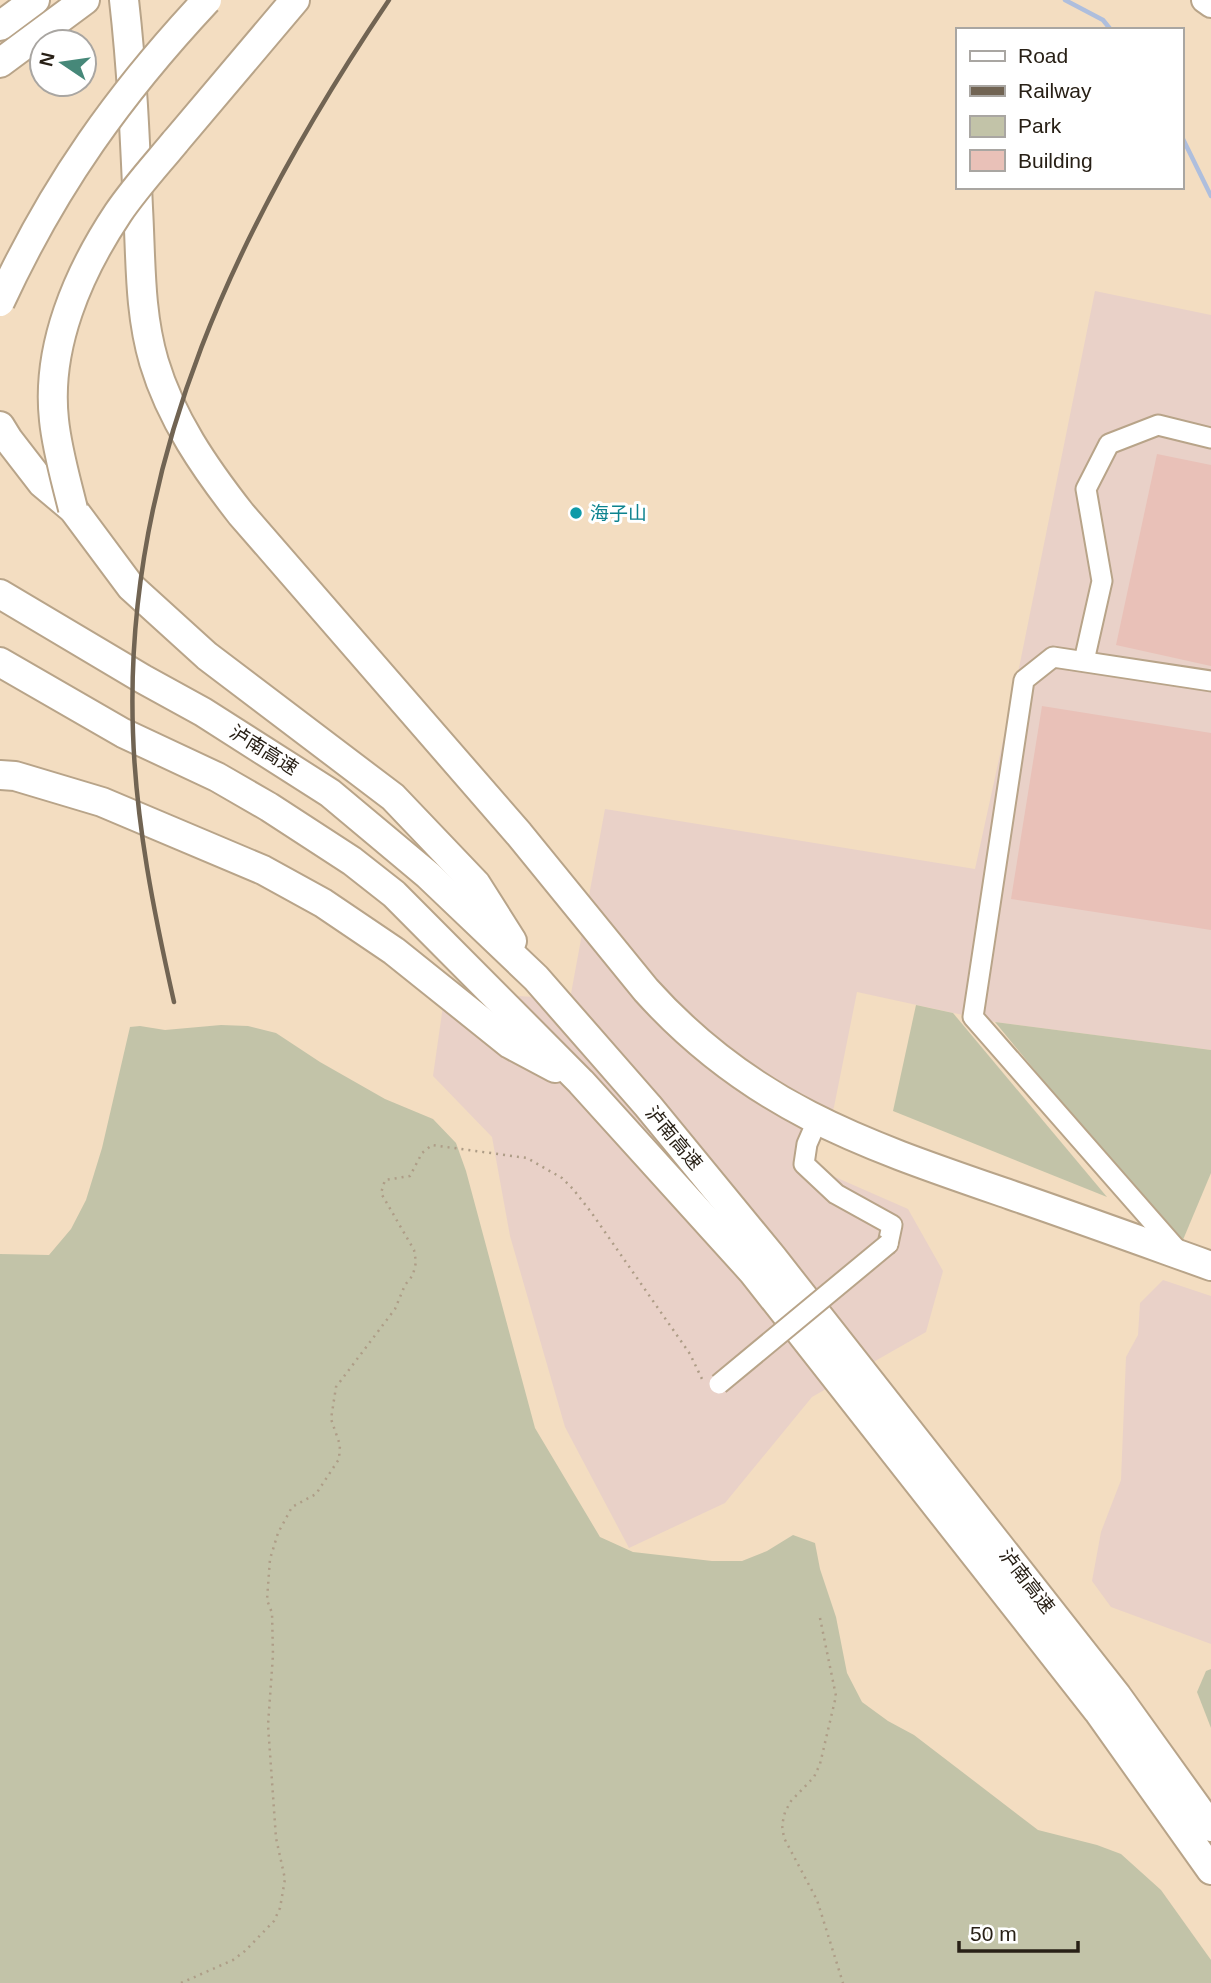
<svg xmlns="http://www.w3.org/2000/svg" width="1211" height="1983" font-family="Helvetica,'Noto Sans SC',sans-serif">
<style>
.industrial{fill:#e9d1c8}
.green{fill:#c2c3a8}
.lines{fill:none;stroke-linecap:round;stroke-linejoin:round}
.stream{stroke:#aebedd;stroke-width:4.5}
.building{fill:#e9c1b8}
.minor-casing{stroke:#b8a489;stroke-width:23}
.major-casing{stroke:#b8a489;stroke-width:28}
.highway-casing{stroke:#b8a489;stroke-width:32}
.path{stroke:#ae9d87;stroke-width:2.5;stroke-dasharray:2 5;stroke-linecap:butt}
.minor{stroke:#fff;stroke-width:19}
.major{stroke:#fff;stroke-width:24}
.highway{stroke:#fff;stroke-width:28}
.rail{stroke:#716453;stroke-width:4.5}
.minor-bridge-casing{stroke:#b8a489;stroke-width:23;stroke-linecap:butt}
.highway-bridge-casing{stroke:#b8a489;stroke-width:32;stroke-linecap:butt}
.minor-bridge{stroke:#fff;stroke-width:19}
.highway-bridge{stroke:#fff;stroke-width:28}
.culture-dot{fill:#0f9aa8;stroke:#fff;stroke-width:2.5}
.labels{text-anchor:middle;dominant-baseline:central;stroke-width:6;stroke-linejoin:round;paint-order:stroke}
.culture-label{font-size:19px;fill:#0d838f;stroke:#fff;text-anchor:start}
.street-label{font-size:19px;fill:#282016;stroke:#fff}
</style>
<rect width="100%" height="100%" fill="#f3ddc1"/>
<g class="industrial">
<polygon points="1095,291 1211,315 1211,1050 995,1022 857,992 834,1107 810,1166 908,1209 943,1271 926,1332 812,1397 725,1503 629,1548 565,1427 510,1236 492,1137 433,1076 445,992 570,999 605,809 975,869 1020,663"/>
<polygon points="1163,1280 1211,1296 1211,1644 1111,1607 1092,1581 1101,1532 1121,1480 1126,1357 1138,1335 1140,1303"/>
</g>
<g class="green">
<polygon points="916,1005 953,1013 1107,1197 893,1111"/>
<polygon points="995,1022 1211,1050 1211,1173 1180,1247"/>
<polygon points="221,1025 248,1026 276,1033 320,1062 385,1099 433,1119 456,1143 466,1171 535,1428 600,1537 633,1552 712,1561 742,1561 767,1551 793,1535 815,1543 820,1569 836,1617 847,1673 862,1702 888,1721 914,1735 1038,1830 1097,1845 1121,1854 1161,1890 1211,1960 1211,1983 0,1983 0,1254 49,1255 71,1229 86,1200 102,1148 130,1027 140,1026 165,1030"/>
<polygon points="1211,1669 1211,1728 1197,1692 1206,1671"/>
</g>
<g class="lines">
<g class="stream">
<polyline points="1065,0 1103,20 1111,30"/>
<polyline points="1181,135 1211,196"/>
</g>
</g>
<g class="building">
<polygon points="1157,454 1211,465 1211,666 1116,645"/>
<polygon points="1042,706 1211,733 1211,930 1011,899"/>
</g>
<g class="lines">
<g class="minor-casing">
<g id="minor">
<polyline points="1084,661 1102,581 1086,489 1109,444 1158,425 1211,438"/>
<polyline points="817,1121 807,1144 804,1164 836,1194 892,1225 888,1244"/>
<polyline points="1180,1253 973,1017 1024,680 1053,657 1211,681"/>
</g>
</g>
<g class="major-casing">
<polyline id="major" points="1204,0 1211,5"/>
</g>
<g class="highway-casing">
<g id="highway">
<path d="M124,0c8,69 11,139 14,208 3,52 1,103 16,154 17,57 51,106 87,152l278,320 127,156c106,118 220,155 365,205 67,23 133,47 200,71"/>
<polyline points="0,26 35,0"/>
<polyline points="0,63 85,0"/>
<polyline points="175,142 295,0"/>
<polyline points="0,426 8,439 42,483 73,509 131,587 207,656 393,797 476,884 512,941"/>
<polyline points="0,594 143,679 203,712 330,793 428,875 536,978 648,1106 772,1257 1117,1696 1211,1827"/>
<polyline points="0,662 123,733 217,777 269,807 352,861 394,894 581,1082 753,1272 1098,1711 1211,1870"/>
<polyline points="0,775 15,776 102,802 263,870 323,903 394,951 510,1044 555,1068"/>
</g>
</g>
<g class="path">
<polyline points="820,1618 836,1696 820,1764 814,1777 791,1801 785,1812 782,1825 784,1838 817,1900 843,1983"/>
<polyline points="181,1983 233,1960 245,1951 274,1921 280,1908 285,1879 276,1838 268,1725 273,1655 272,1613 267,1600 270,1559 278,1533 292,1507 316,1494 339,1459 340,1445 331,1419 336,1387 395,1309 405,1285 413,1275 416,1262 414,1250 381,1193 385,1180 410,1176 422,1153 432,1145 527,1158 562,1178 573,1189 591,1212 690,1354 702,1379"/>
</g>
<use href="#minor" class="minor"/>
<use href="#major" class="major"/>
<use href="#highway" class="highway"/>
<path class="rail" d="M174,1002c-20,-89 -38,-178 -41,-269 -10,-272 107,-512 256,-733"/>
<g class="minor-bridge-casing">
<polyline id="minor-bridge" points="719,1384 888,1244"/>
</g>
<g class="highway-bridge-casing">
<g id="highway-bridge">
<path d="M0,302c54,-117 119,-208 207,-302"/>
<path d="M73,509c-7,-29 -16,-59 -19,-89 -8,-73 24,-147 64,-207 17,-25 38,-48 57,-71"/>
</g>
</g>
<use href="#minor-bridge" class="minor-bridge"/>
<use href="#highway-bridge" class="highway-bridge"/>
</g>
<circle class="culture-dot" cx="576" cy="513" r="7"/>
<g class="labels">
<g class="culture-label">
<text x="590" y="513">海子山</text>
</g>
<g class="street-label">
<text transform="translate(264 750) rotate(32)">泸南高速</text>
<text transform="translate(674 1138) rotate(50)">泸南高速</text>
<text transform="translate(1027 1581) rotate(52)">泸南高速</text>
</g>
</g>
<rect x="956" y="28" width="228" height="161" fill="#ffffff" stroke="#a9a6a2" stroke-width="2"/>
<rect x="970" y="51" width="35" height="10" fill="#ffffff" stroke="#a9a6a2" stroke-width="2"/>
<text x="1018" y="63" font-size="21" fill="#282016">Road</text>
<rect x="970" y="86" width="35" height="10" fill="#716453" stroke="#a9a6a2" stroke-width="2"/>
<text x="1018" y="98" font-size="21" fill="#282016">Railway</text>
<rect x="970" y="116" width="35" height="21" fill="#c2c3a8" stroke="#a9a6a2" stroke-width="2"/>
<text x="1018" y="133" font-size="21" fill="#282016">Park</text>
<rect x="970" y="150" width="35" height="21" fill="#e9c1b8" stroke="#a9a6a2" stroke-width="2"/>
<text x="1018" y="168" font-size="21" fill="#282016">Building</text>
<g transform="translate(63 63) rotate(283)"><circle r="33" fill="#ffffff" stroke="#a9a6a2" stroke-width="2"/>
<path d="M0-5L12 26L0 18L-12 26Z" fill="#468879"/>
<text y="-10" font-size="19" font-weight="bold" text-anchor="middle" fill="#282016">N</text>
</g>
<path d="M959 1941v10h119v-10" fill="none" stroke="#282016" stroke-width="3.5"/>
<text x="970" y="1941" font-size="21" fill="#282016" stroke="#ffffff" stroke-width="5" paint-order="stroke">50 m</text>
</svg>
